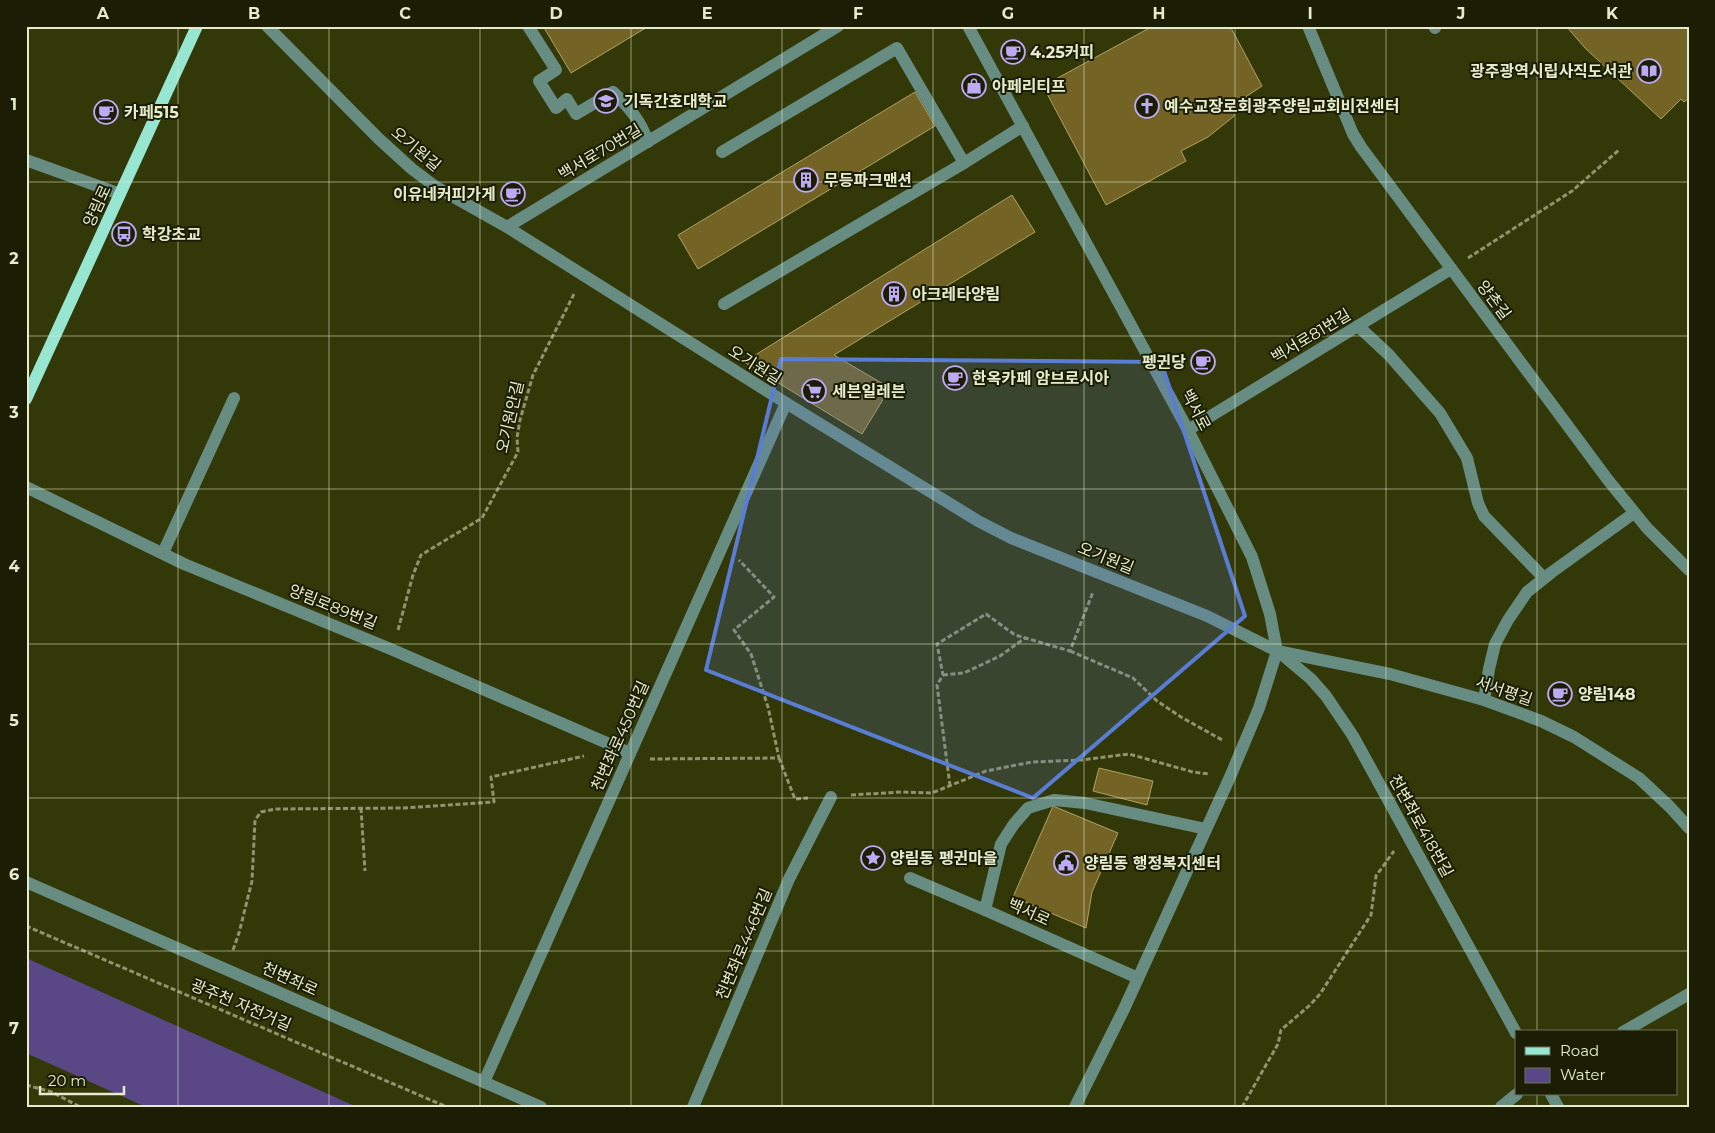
<svg xmlns="http://www.w3.org/2000/svg" width="1715" height="1133" font-family="Montserrat,'Noto Sans KR',sans-serif">
<style>
.water{fill:#5a4886}
.building{fill:#736426;stroke:#b0a163}
.lines{fill:none;stroke-linecap:round;stroke-linejoin:round}
.path{stroke:#8e946d;stroke-width:3;stroke-dasharray:5 2.5;stroke-linecap:butt}
.minor{stroke:#678d83;stroke-width:12}
.major{stroke:#96e6d1;stroke-width:12}
.marked{fill:#597dd4;fill-opacity:0.2;stroke:#597dd4;stroke-width:4;stroke-linejoin:round}
.grid{fill:none;stroke:#e5ebcc;stroke-width:1;stroke-opacity:0.55}
.labels{text-anchor:middle;dominant-baseline:central;stroke-width:4;stroke-linejoin:round;paint-order:stroke}
.poi-label{font-size:16px;font-weight:bold;fill:#e5ebcc;stroke:#1b1e05;text-anchor:start}
.street-label{font-size:16px;fill:#e5ebcc;stroke:#1b1e05}
.neatline{fill:none;stroke:#e5ebcc;stroke-width:2}
.grid-label{font-size:16px;text-anchor:middle;font-weight:bold;fill:#e5ebcc}
</style>
<rect width="100%" height="100%" fill="#333808"/>
<polygon class="water" points="26,958 357,1107 146,1107 26,1053"/>
<g class="building">
<polygon points="543,26 649,26 571,73"/>
<polygon points="1153,26 1230,26 1262,86 1247,96 1233,117 1208,137 1181,151 1186,161 1106,205 1043,86"/>
<polygon points="1566,26 1689,26 1689,98 1684,102 1681,99 1661,119 1585,48"/>
<polygon points="915,92 935,126 698,269 678,235"/>
<polygon points="1012,195 1035,232 834,355 890,388 862,434 744,362"/>
<polygon points="1099,768 1153,781 1147,805 1093,791"/>
<polygon points="1053,806 1118,833 1092,892 1086,928 1013,897"/>
</g>
<g class="lines">
<g class="path">
<polyline points="1468,258 1572,191 1619,150"/>
<polyline points="398,630 413,575 421,555 482,518 518,452 517,438 520,420 533,375 575,292"/>
<polyline points="1070,651 1133,678 1157,701 1181,717 1224,741"/>
<polyline points="943,675 964,673 1000,656 1025,638"/>
<polyline points="779,758 795,799 808,798"/>
<polyline points="650,759 779,758 768,707 751,654 734,630 774,597 739,560"/>
<polyline points="950,786 937,685 943,675 937,644 986,614 1015,635 1070,651 1093,592"/>
<polyline points="851,795 902,792 932,793 986,771 1032,762 1081,760 1129,754 1193,772 1209,774"/>
<polyline points="361,808 365,871"/>
<polyline points="26,926 447,1107"/>
<polyline points="233,950 239,933 252,881 255,820 261,812 276,809 403,808 494,802 491,777 584,756"/>
<polyline points="26,1085 52,1092 80,1107"/>
<polyline points="1242,1107 1278,1044 1281,1030 1310,1005 1320,994 1371,915 1376,876 1394,851"/>
</g>
<g class="minor">
<polyline points="267,26 379,139 412,169 436,187 507,227 786,403 978,521 1011,538 1207,616 1277,651 1390,674 1484,700 1541,721 1574,737 1639,778 1670,807 1689,828"/>
<path d="M528,26l28,44 -17,11 17,27 11,-9 9,15 37,-22c16,15 28,29 35,50"/>
<polyline points="968,26 1188,430 1252,557 1270,614 1277,651 1259,708 1230,777 1124,1009 1075,1107"/>
<polyline points="1308,26 1353,134 1361,147 1608,480 1647,528 1689,570"/>
<polyline points="1434,26 1435,28"/>
<polyline points="722,152 897,48 964,163"/>
<polyline points="26,160 120,194"/>
<polyline points="507,227 838,26"/>
<polyline points="724,304 964,163 1023,126"/>
<polyline points="1358,326 1389,355 1440,413 1467,458 1478,503 1484,516 1544,578"/>
<polyline points="1188,430 1451,269"/>
<polyline points="26,487 184,564 393,650 630,753"/>
<polyline points="163,553 234,398"/>
<polyline points="1279,652 1311,679 1326,696 1353,736 1516,1033"/>
<polyline points="1484,700 1489,669 1495,644 1508,620 1527,592 1552,572 1634,513"/>
<polyline points="910,878 985,910"/>
<polyline points="26,882 541,1107"/>
<polyline points="1138,978 985,910 1001,844 1014,824 1028,808 1054,800 1085,803 1206,829"/>
<polyline points="1623,1032 1689,994"/>
<polyline points="484,1082 786,403"/>
<polyline points="1551,1094 1558,1107"/>
<polyline points="693,1107 789,879 831,797"/>
<polyline points="1501,1107 1517,1094"/>
</g>
<polyline class="major" points="26,399 197,26"/>
</g>
<path class="marked" d="M781,359l380,3 84,254 -212,182 -327,-128z"/>
<path class="grid" d="M178,26v1081M329,26v1081M480,26v1081M631,26v1081M782,26v1081M933,26v1081M1084,26v1081M1235,26v1081M1386,26v1081M1537,26v1006M26,182h1663M26,336h1663M26,489h1663M26,644h1663M26,798h1663M26,951h1663M1537,1094v13"/>
<defs>
<g id="cafe-ring" transform="scale(1.25)"><circle r="9.5" fill="#1b1e05" stroke="#bda9f5" stroke-width="1.5"/><path d="M-5.5-4.5H6V0H3Q3 3.5 0 3.5H-2.5Q-5.5 3.5-5.5 0ZM3-3.2v2h1.7v-2ZM-6 4.5H4V6H-6Z" fill="#bda9f5"/></g>
<g id="library-ring" transform="scale(1.25)"><circle r="9.5" fill="#1b1e05" stroke="#bda9f5" stroke-width="1.5"/><path d="M-6-4Q-3-5.5-.7-3.5V5Q-3 3-6 4ZM6-4Q3-5.5 .7-3.5V5Q3 3 6 4Z" fill="#bda9f5"/></g>
<g id="shop-ring" transform="scale(1.25)"><circle r="9.5" fill="#1b1e05" stroke="#bda9f5" stroke-width="1.5"/><path d="M-5-2.5h2.3a2.7 3.5 0 0 1 5.4 0H5L5.5 6h-11ZM-1.5-2.5h3a1.5 2.3 0 0 0-3 0Z" fill="#bda9f5"/></g>
<g id="university-ring" transform="scale(1.25)"><circle r="9.5" fill="#1b1e05" stroke="#bda9f5" stroke-width="1.5"/><path d="M0-5L7-2L0 1L-7-2ZM-4 1L0 2.5L4 1V4Q0 6-4 4Z" fill="#bda9f5"/></g>
<g id="church-ring" transform="scale(1.25)"><circle r="9.5" fill="#1b1e05" stroke="#bda9f5" stroke-width="1.5"/><path d="M-1.2-6h2.4v3.5h3.3v2.4h-3.3V6h-2.4V-.1h-3.3v-2.4h3.3Z" fill="#bda9f5"/></g>
<g id="building-ring" transform="scale(1.25)"><circle r="9.5" fill="#1b1e05" stroke="#bda9f5" stroke-width="1.5"/><path d="M-4-6H4V6H1V3H-1V6H-4ZM-2.5-4.3h1.7v1.8h-1.7ZM.8-4.3h1.7v1.8H.8ZM-2.5-1h1.7V.8h-1.7ZM.8-1h1.7V.8H.8Z" fill="#bda9f5"/></g>
<g id="bus-ring" transform="scale(1.25)"><circle r="9.5" fill="#1b1e05" stroke="#bda9f5" stroke-width="1.5"/><path d="M-5-6H5V4H4V6H2V4H-2V6H-4V4H-5ZM-3.5-4V0h7V-4ZM-3.5 1.2v1.5H-2V1.2ZM2 1.2v1.5H3.5V1.2Z" fill="#bda9f5"/></g>
<g id="supermarket-ring" transform="scale(1.25)"><circle r="9.5" fill="#1b1e05" stroke="#bda9f5" stroke-width="1.5"/><path d="M-6-5.5h2.5l.6 2H6L4.5 2H-2.5L-4.4-4H-6ZM-1.5 3.2a1.3 1.3 0 1 0 .1 0ZM3 3.2a1.3 1.3 0 1 0 .1 0Z" fill="#bda9f5"/></g>
<g id="sight-ring" transform="scale(1.25)"><circle r="9.5" fill="#1b1e05" stroke="#bda9f5" stroke-width="1.5"/><path d="M0-6L1.8-2.2L6-1.7L2.9 1.2L3.7 5.4L0 3.3L-3.7 5.4L-2.9 1.2L-6-1.7L-1.8-2.2Z" fill="#bda9f5"/></g>
<g id="civic-ring" transform="scale(1.25)"><circle r="9.5" fill="#1b1e05" stroke="#bda9f5" stroke-width="1.5"/><path d="M-.6-6.5H3V-4.5H.6V-3L4-1V1h2V6H-6V1h2V-1L-.6-3ZM-1.2 2.5V6h2.4V2.5Z" fill="#bda9f5"/></g>
</defs>
<g fill-rule="evenodd">
<use href="#cafe-ring" x="1013" y="52"/>
<use href="#library-ring" x="1649" y="71"/>
<use href="#shop-ring" x="974" y="86"/>
<use href="#university-ring" x="606" y="101"/>
<use href="#church-ring" x="1147" y="106"/>
<use href="#cafe-ring" x="106" y="112"/>
<use href="#building-ring" x="806" y="180"/>
<use href="#cafe-ring" x="513" y="194"/>
<use href="#bus-ring" x="124" y="234"/>
<use href="#building-ring" x="894" y="294"/>
<use href="#cafe-ring" x="1203" y="362"/>
<use href="#cafe-ring" x="955" y="378"/>
<use href="#supermarket-ring" x="814" y="391"/>
<use href="#cafe-ring" x="1560" y="694"/>
<use href="#sight-ring" x="873" y="858"/>
<use href="#civic-ring" x="1066" y="863"/>
</g>
<g class="labels">
<g class="poi-label">
<text x="1030" y="52">4.25커피</text>
<text x="1632" y="71" text-anchor="end">광주광역시립사직도서관</text>
<text x="992" y="86">아페리티프</text>
<text x="624" y="101">기독간호대학교</text>
<text x="1164" y="106">예수교장로회광주양림교회비전센터</text>
<text x="124" y="112">카페515</text>
<text x="824" y="180">무등파크맨션</text>
<text x="496" y="194" text-anchor="end">이유네커피가게</text>
<text x="142" y="234">학강초교</text>
<text x="912" y="294">아크레타양림</text>
<text x="1186" y="362" text-anchor="end">펭귄당</text>
<text x="972" y="378">한옥카페 암브로시아</text>
<text x="832" y="391">세븐일레븐</text>
<text x="1578" y="694">양림148</text>
<text x="890" y="858">양림동 펭귄마을</text>
<text x="1084" y="863">양림동 행정복지센터</text>
</g>
<g class="street-label">
<text transform="translate(416 149) rotate(40)">오기원길</text>
<text transform="translate(600 152) rotate(-31)">백서로70번길</text>
<text transform="translate(97 206) rotate(-65)">양림로</text>
<text transform="translate(1494 300) rotate(53)">양촌길</text>
<text transform="translate(1311 336) rotate(-31)">백서로81번길</text>
<text transform="translate(755 365) rotate(32)">오기원길</text>
<text transform="translate(1196 410) rotate(62)">백서로</text>
<text transform="translate(510 417) rotate(-77)">오기원안길</text>
<text transform="translate(1106 558) rotate(22)">오기원길</text>
<text transform="translate(333 607) rotate(22)">양림로89번길</text>
<text transform="translate(1504 691) rotate(19)">서서평길</text>
<text transform="translate(620 736) rotate(-66)">천변좌로450번길</text>
<text transform="translate(1421 826) rotate(61)">천변좌로418번길</text>
<text transform="translate(1029 912) rotate(24)">백서로</text>
<text transform="translate(744 944) rotate(-67)">천변좌로446번길</text>
<text transform="translate(290 979) rotate(24)">천변좌로</text>
<text transform="translate(241 1005) rotate(23)">광주천 자전거길</text>
</g>
</g>
<rect width="1715" height="1133" fill="none" stroke="#1b1e05" stroke-width="55"/>
<rect x="1515" y="1030" width="162" height="65" fill="#1b1e05" stroke="#6c7055"/>
<rect x="1525" y="1047" width="25" height="8" fill="#96e6d1" stroke="#6c7055"/>
<text x="1560" y="1056" font-size="15" fill="#e5ebcc">Road</text>
<rect x="1525" y="1068" width="25" height="15" fill="#5a4886" stroke="#6c7055"/>
<text x="1560" y="1080" font-size="15" fill="#e5ebcc">Water</text>
<path d="M40 1086v8h84v-8" fill="none" stroke="#e5ebcc" stroke-width="2.5"/>
<text x="48" y="1086" font-size="15" fill="#e5ebcc" stroke="#1b1e05" stroke-width="4" paint-order="stroke">20 m</text>
<rect x="28" y="28" width="1660" height="1078" class="neatline"/>
<g class="grid-label">
<text x="103" y="19">A</text>
<text x="254" y="19">B</text>
<text x="405" y="19">C</text>
<text x="556" y="19">D</text>
<text x="707" y="19">E</text>
<text x="858" y="19">F</text>
<text x="1008" y="19">G</text>
<text x="1159" y="19">H</text>
<text x="1310" y="19">I</text>
<text x="1461" y="19">J</text>
<text x="1612" y="19">K</text>
<text x="14" y="110">1</text>
<text x="14" y="264">2</text>
<text x="14" y="418">3</text>
<text x="14" y="572">4</text>
<text x="14" y="726">5</text>
<text x="14" y="880">6</text>
<text x="14" y="1034">7</text>
</g>
</svg>
